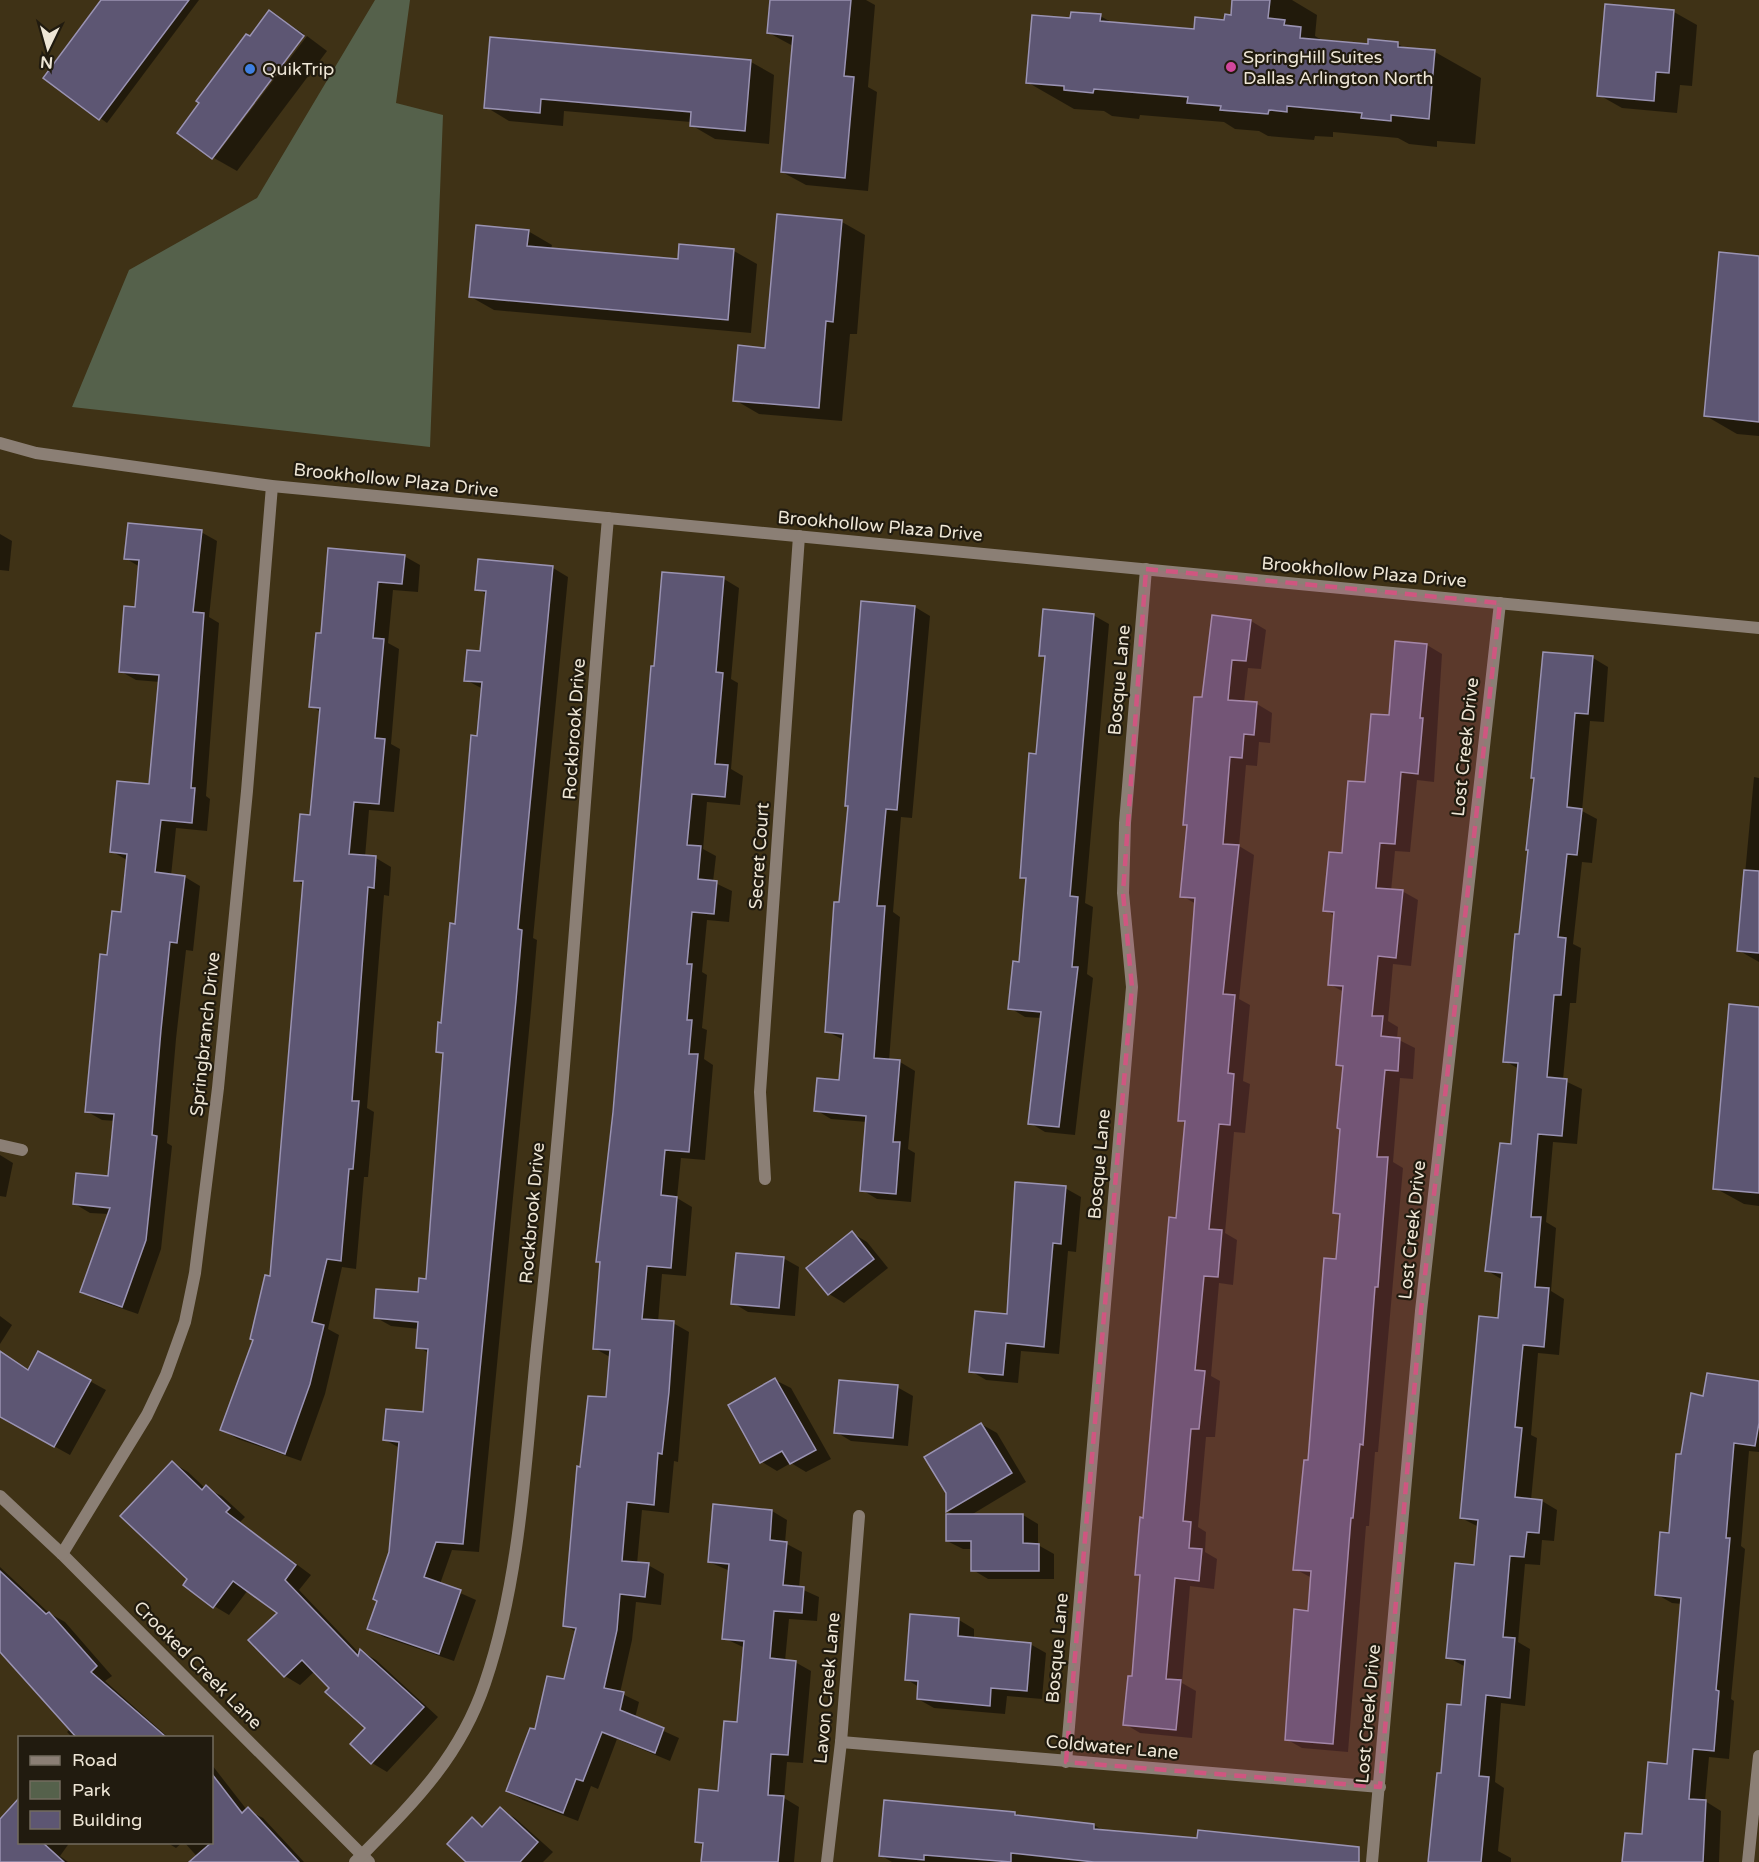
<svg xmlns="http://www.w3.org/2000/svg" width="1759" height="1862" font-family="'Varela Round',sans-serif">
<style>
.green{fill:#55614b}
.shadow{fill:#0007}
.building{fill:#5d5673;stroke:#9a93b3;stroke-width:1.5}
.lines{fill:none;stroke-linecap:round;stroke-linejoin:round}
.minor{stroke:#8b7f75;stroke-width:12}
.tertiary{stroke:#8b7f75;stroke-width:12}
.marked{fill:#cf5680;fill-opacity:0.2;stroke:#cf5680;stroke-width:4.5;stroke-dasharray:12 8;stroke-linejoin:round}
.hotel-dot{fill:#d1479c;stroke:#211b0f;stroke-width:2}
.shop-dot{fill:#3f7fe0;stroke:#211b0f;stroke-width:2}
.labels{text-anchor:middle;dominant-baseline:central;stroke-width:4.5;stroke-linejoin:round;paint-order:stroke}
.poi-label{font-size:18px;fill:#eee6d6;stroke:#211b0f;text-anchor:start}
.street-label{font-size:18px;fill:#eee6d6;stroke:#211b0f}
</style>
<rect width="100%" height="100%" fill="#3f3216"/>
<polygon class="green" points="375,0 410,0 396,103 443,115 430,447 72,407 129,270 257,198"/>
<g class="shadow">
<polygon points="103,0 199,0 107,123 45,78"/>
<polygon points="772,0 866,0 875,5 868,87 877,92 868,191 806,185 782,172 793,46 769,33"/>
<polygon points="1234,0 1292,0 1317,15 1315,36 1325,42 1369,46 1398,44 1407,49 1435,52 1481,78 1475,144 1437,141 1437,147 1409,144 1398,138 1333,132 1333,137 1315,136 1314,140 1268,136 1259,131 1235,129 1224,122 1140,115 1139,119 1112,116 1104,111 1074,109 1027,82 1072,20 1100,16 1113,23 1195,30 1225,21 1232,16"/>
<polygon points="270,12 304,34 212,157 249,37"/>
<polygon points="1674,12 1697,25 1692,86 1680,85 1677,113 1622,108 1599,95"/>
<polygon points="307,36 327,51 237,171 214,158"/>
<polygon points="492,39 751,62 774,75 769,144 715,139 691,125 691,122 564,111 563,126 509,121 486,107"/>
<polygon points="842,222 865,235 857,334 850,334 842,421 759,414 735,400"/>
<polygon points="528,231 552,245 551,249 679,260 734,251 757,264 751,333 494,310 471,297"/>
<polygon points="1759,257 1759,436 1737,434 1706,416"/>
<polygon points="201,532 217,541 209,617 219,623 206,796 210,799 207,831 176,828 171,876 185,877 200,886 193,951 186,950 176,1039 167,1143 172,1146 161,1249 138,1314 97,1300 82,1291 109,1214 90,1213 75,1204 110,1178 115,1121 102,1120 86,1111 109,956 122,914 127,860 111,851 151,785 160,682 136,680 120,671 136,608 140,567 125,558"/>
<polygon points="0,534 12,541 9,571 0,570"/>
<polygon points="404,556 420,565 418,592 393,590 388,643 399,649 391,744 400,749 394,812 369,810 365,857 376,858 391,867 389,896 384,895 367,1108 374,1112 368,1177 364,1177 356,1269 342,1267 328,1329 339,1335 325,1394 301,1461 238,1439 222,1430 254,1340 271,1278 304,885 296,880 312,817 321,712 311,706 322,635"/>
<polygon points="553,568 568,577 533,938 537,940 531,1010 479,1552 452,1550 440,1584 476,1600 454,1661 384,1637 369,1629 391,1552 400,1448 385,1440 424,1414 429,1353 418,1347 419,1329 391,1326 375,1317 419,1294 427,1280 445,1055 437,1051 456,925 483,689 466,680 482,653 488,595 477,589"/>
<polygon points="724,579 739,588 731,679 738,683 731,769 743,776 740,805 707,802 703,849 716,856 713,882 732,891 729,922 707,920 702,972 707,975 702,1028 707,1030 704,1059 713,1065 705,1160 681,1158 677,1198 692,1207 686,1276 662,1274 658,1322 673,1323 689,1332 678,1462 674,1461 669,1513 642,1510 637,1564 648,1565 664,1574 661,1605 636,1602 632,1640 620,1693 639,1702 635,1718 679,1738 670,1761 617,1739 598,1789 591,1786 578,1821 523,1800 508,1791 536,1731 565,1681 576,1632 565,1625 581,1468 607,1399 610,1357 594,1348 602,1263 598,1261 655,668"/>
<polygon points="915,607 930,616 912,818 901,817 893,912 900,917 889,1061 900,1062 915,1071 908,1149 915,1153 911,1202 877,1199 862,1190 867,1122 831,1119 816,1110 840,1081 844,1040 826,1031 840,904"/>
<polygon points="1093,615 1109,624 1085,903 1093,907 1087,974 1093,978 1075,1135 1045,1132 1030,1123 1041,1018 1025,1017 1010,1008 1020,963 1027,880 1022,877 1038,755 1046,658 1040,655"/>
<polygon points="1251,621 1266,630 1261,669 1248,668 1244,702 1257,704 1272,713 1270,743 1259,742 1257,766 1246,765 1239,846 1254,855 1239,999 1250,1005 1243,1081 1250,1084 1245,1133 1234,1132 1225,1233 1237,1240 1233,1285 1219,1283 1211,1376 1220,1381 1215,1437 1206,1437 1198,1527 1206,1532 1205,1552 1217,1559 1214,1589 1190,1586 1182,1683 1196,1691 1192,1738 1140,1733 1125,1724 1133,1678 1142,1577 1137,1574 1186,1124 1180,1120 1196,904 1182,896 1188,826 1185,824 1203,699"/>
<polygon points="1427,645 1442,654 1434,782 1417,780 1410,852 1395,851 1391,891 1402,891 1418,900 1411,966 1393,964 1388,1021 1398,1027 1397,1039 1415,1048 1413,1079 1400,1078 1393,1162 1403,1168 1378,1452 1375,1452 1369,1526 1366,1526 1348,1752 1302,1748 1286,1739 1309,1612 1312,1578 1295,1569 1342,1217 1334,1213 1342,1129 1344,1068 1338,1065 1344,992 1329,984 1335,916 1325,910 1390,717"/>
<polygon points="1544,654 1593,658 1608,667 1604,722 1590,721 1582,811 1597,819 1592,863 1582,862 1573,944 1581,948 1576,1003 1570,1003 1563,1080 1582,1089 1577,1144 1553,1142 1546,1222 1556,1228 1551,1291 1564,1299 1559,1355 1538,1353 1531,1435 1537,1438 1531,1500 1542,1501 1557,1510 1554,1541 1542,1540 1540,1565 1525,1564 1518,1642 1530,1649 1525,1706 1501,1703 1495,1782 1504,1788 1498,1851 1511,1858 1511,1862 1430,1862 1442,1775 1463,1706 1466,1667 1447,1657 1476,1567 1479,1527 1461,1518 1499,1319 1503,1280 1486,1270 1512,1146 1519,1069 1505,1061 1521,936"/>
<polygon points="1754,777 1759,778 1759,962 1738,950"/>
<polygon points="1759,1009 1759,1206 1744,1204 1715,1188"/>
<polygon points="0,1155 13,1163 6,1197 0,1196"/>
<polygon points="1065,1188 1081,1197 1076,1252 1068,1251 1059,1354 1021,1351 1018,1383 986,1380 971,1371 1008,1316"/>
<polygon points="852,1233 867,1242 888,1268 844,1303 829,1294"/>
<polygon points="783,1258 799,1267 795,1316 748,1312 733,1303"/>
<polygon points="0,1316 12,1325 0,1344"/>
<polygon points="0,1351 29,1371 39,1353 106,1390 70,1455 3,1418 0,1408"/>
<polygon points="775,1380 791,1388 831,1459 806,1472 791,1463 777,1471 762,1462"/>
<polygon points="1759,1383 1759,1452 1749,1451 1741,1546 1745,1549 1731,1699 1734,1701 1729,1759 1709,1757 1705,1801 1721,1811 1719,1862 1623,1862 1643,1836 1669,1765 1682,1604 1672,1603 1656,1594 1670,1534 1682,1456 1704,1397"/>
<polygon points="897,1387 913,1396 908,1446 851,1441 836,1432"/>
<polygon points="981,1424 997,1433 1026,1482 971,1515 1023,1515 1038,1524 1038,1545 1054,1554 1054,1579 988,1579 973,1570 973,1549 963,1549 947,1541 954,1515 947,1511 947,1493"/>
<polygon points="173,1463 188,1472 205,1488 222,1496 245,1517 240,1522 311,1575 299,1590 360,1654 361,1651 376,1660 438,1717 387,1772 372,1763 367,1728 315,1671 300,1685 285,1676 279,1613 248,1590 229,1615 214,1606 189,1579"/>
<polygon points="772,1511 787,1520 785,1543 802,1552 799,1588 819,1597 817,1621 789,1619 785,1661 795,1662 811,1671 803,1763 787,1762 784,1798 799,1807 794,1862 702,1862 704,1846 696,1841 719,1792 739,1724 745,1648 724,1638 730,1571 709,1562"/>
<polygon points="0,1567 49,1613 65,1622 112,1676 105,1681 169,1738 73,1738 67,1732 70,1729 2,1652 0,1654"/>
<polygon points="912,1616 959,1620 974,1629 974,1639 1030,1644 1046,1653 1042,1699 1007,1696 1005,1714 934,1708 918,1699 919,1687 906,1679"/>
<polygon points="212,1765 247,1810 263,1818 304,1862 202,1862 184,1842 212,1842"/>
<polygon points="500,1809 515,1818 553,1852 543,1862 468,1862 472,1819 484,1826"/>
<polygon points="1015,1813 1021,1817 1094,1825 1104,1831 1198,1839 1345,1862 892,1862 880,1855"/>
<polygon points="0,1821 20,1842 70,1842 60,1856 68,1862 0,1862"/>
<polygon points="166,1842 183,1842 176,1848"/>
</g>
<g class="building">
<polygon points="101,0 189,0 99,120 43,78"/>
<polygon points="770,0 851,0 844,76 854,77 845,178 781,172 793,36 767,33"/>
<polygon points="1232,0 1270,0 1268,18 1285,20 1284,25 1301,27 1300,38 1368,44 1368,39 1398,42 1398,47 1435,50 1429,119 1391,115 1391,121 1361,118 1362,113 1287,106 1287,112 1269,110 1268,114 1220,110 1221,106 1187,103 1188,97 1094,89 1093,93 1064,90 1064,86 1026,83 1032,15 1070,18 1071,12 1101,14 1100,21 1194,29 1195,17 1224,20 1225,14 1231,15"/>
<polygon points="1605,4 1674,10 1669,73 1656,72 1654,101 1597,96"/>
<polygon points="269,10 304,36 212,159 177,133 199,103 196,101 246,34 250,36"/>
<polygon points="490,37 751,60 745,131 690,126 691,112 541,99 540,113 484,108"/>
<polygon points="777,214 842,220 833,322 826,321 819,408 733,401 738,345 765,348"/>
<polygon points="476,225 529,230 527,246 678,259 679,244 734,249 728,320 469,297"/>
<polygon points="1719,252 1759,256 1759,422 1704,416"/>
<polygon points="128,523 202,530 193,612 204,613 191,788 195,788 192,823 161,820 155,872 185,876 177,943 170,942 161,1030 152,1135 157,1136 146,1240 122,1307 80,1292 110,1208 73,1204 76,1173 108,1176 114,1114 85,1112 100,954 107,955 112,911 121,912 127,854 110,852 117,781 149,784 159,675 119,672 124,606 135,607 139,560 124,559"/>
<polygon points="328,548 405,555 402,584 378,582 373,638 384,639 375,738 385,739 379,804 354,802 349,854 376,856 374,888 368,887 352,1101 359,1101 353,1169 349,1169 341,1261 327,1259 312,1322 324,1325 310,1384 285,1454 220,1430 253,1340 250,1339 265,1275 270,1276 303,881 294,881 300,814 310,815 320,708 309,707 316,633 321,633"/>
<polygon points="478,559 553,566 518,929 522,930 516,1000 463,1544 436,1542 424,1577 461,1590 439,1654 367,1629 377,1601 373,1599 389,1552 399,1442 383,1440 386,1409 423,1412 428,1349 416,1348 418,1322 374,1318 376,1289 418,1292 419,1278 426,1279 443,1053 436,1052 438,1022 441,1023 450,923 455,924 471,735 477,736 482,682 464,681 467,650 480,651 486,591 475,590"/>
<polygon points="662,572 724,577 716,672 723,673 715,764 728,765 725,797 692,794 687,845 701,846 698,879 717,881 714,914 692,912 687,964 692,964 687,1020 692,1020 689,1054 698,1054 689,1152 665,1150 661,1195 677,1197 671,1268 647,1266 642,1319 674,1321 669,1392 662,1454 658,1453 654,1505 627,1502 622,1561 649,1563 645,1597 620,1594 617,1630 604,1688 624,1692 620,1710 664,1728 655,1753 602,1732 583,1781 576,1779 563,1813 506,1791 530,1728 535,1729 547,1676 564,1679 576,1628 563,1626 577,1466 580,1467 588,1396 606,1397 610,1350 593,1349 600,1262 596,1262 613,1112 651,666 654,666"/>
<polygon points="861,601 915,606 897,810 886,809 877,906 885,906 874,1058 900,1060 893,1142 900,1142 896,1194 860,1191 866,1116 814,1111 817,1078 839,1080 843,1034 825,1032 834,902 839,902 848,806 845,806"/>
<polygon points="1043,609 1094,614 1070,896 1078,897 1072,967 1078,967 1059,1127 1028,1124 1041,1012 1008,1009 1013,961 1019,962 1026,878 1020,878 1025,807 1029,753 1036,754 1045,656 1039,656"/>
<polygon points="1212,615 1251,620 1246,661 1232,660 1228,700 1257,702 1254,735 1244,734 1242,758 1230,757 1223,844 1239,845 1223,994 1235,995 1228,1073 1234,1074 1230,1125 1219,1124 1209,1229 1222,1230 1218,1277 1204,1276 1195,1370 1205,1371 1199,1429 1191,1429 1183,1521 1191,1522 1189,1548 1202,1549 1199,1581 1175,1578 1166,1679 1181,1680 1176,1730 1123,1725 1128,1676 1132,1676 1140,1575 1135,1575 1140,1517 1143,1518 1169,1217 1176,1218 1185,1121 1178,1121 1195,898 1180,897 1187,825 1183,825 1194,697 1202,697"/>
<polygon points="1395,641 1427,644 1420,718 1423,718 1418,774 1401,772 1395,844 1380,843 1376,888 1403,890 1396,958 1378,956 1372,1016 1383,1016 1381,1036 1400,1038 1398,1071 1385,1070 1377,1157 1388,1157 1378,1287 1375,1287 1363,1445 1360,1444 1353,1518 1351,1518 1333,1744 1285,1740 1294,1609 1308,1611 1311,1571 1293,1570 1304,1460 1308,1460 1324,1258 1336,1259 1340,1214 1333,1213 1340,1129 1337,1128 1343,1066 1336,1065 1343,986 1328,985 1334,912 1323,911 1329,852 1342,853 1348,781 1365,782 1371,714 1389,715"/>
<polygon points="1543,652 1593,656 1588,714 1575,713 1567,807 1582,809 1577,855 1567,854 1558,937 1566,938 1561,995 1554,995 1547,1077 1567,1079 1562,1136 1538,1134 1531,1217 1541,1217 1535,1287 1549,1288 1544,1347 1523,1345 1515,1427 1522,1428 1515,1497 1542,1500 1539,1533 1527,1532 1524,1557 1510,1556 1503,1637 1515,1638 1510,1698 1486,1695 1479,1776 1489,1777 1481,1862 1428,1862 1437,1773 1441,1773 1447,1704 1461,1705 1465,1660 1446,1658 1455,1563 1474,1565 1478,1520 1460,1518 1479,1316 1498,1318 1502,1273 1485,1271 1500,1143 1511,1144 1518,1063 1503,1062 1515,934 1519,934 1528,850 1526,850 1534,778 1531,778"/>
<polygon points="1744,870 1759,871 1759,953 1737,951"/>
<polygon points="1729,1004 1759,1007 1759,1193 1713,1189"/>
<polygon points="1015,1182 1066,1186 1061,1244 1053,1243 1044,1347 1006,1343 1003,1375 969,1372 975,1311 1007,1314"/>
<polygon points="852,1231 874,1259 828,1295 806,1268"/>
<polygon points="736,1253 784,1257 779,1308 731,1304"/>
<polygon points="0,1351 28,1370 38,1351 91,1380 54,1447 0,1417"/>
<polygon points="1707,1373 1759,1381 1759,1423 1755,1446 1734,1443 1726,1538 1730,1538 1716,1690 1719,1691 1714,1751 1693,1749 1689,1799 1706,1800 1703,1862 1622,1862 1625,1833 1642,1834 1648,1762 1667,1764 1681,1598 1655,1595 1660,1532 1669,1533 1676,1454 1681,1454 1691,1393 1703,1396"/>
<polygon points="775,1378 816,1450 790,1464 782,1451 760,1463 728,1405"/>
<polygon points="839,1380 898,1385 893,1438 834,1433"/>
<polygon points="981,1423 1012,1473 946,1512 946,1493 924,1457"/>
<polygon points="172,1461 202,1490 206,1485 230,1508 226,1512 296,1565 285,1580 358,1656 360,1649 424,1707 371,1764 350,1744 365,1728 325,1692 329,1688 302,1660 284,1677 248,1640 277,1613 233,1581 213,1608 183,1585 187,1579 120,1516"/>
<polygon points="713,1504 772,1510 770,1540 787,1542 783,1585 804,1587 802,1613 774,1611 770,1658 796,1661 788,1755 771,1754 768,1795 784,1796 778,1862 701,1862 703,1843 695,1842 699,1789 718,1791 724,1721 737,1722 744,1641 722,1639 729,1564 708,1562"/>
<polygon points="946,1514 1023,1514 1023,1543 1039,1544 1039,1571 971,1571 971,1541 946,1541"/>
<polygon points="0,1571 46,1614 49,1612 97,1666 91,1672 166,1737 76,1737 0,1652"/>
<polygon points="910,1614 959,1618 958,1636 1031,1643 1027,1691 991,1688 990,1706 917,1699 918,1681 905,1680"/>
<polygon points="212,1774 242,1813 248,1807 299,1862 189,1862 212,1842"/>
<polygon points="20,1797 20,1842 42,1842 64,1862 0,1862 0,1819"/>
<polygon points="884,1800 1015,1812 1015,1815 1094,1824 1094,1829 1197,1838 1198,1830 1359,1847 1359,1862 1094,1862 1011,1853 1011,1862 924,1855 924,1860 879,1856"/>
<polygon points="500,1807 538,1842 520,1862 466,1862 447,1844 472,1817 482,1827"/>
</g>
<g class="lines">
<g class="minor">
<polyline points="0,1145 22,1150"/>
<polyline points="765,1179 760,1092 799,536"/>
<polyline points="0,1496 62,1554 369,1862"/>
<polyline points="62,1554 147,1415 166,1375 185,1322 195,1273 218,1088 247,791 272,486"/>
<polyline points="841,1742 1380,1787"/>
<polyline points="1066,1762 1132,987 1123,893 1125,823 1146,569"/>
<path d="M355,1862c56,-57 104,-102 130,-179 37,-108 41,-234 53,-346 30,-273 46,-546 70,-819"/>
<polyline points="827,1862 841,1742 859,1516"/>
<polyline points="1372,1862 1421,1311 1500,603"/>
<polyline points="1748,1862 1759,1756"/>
</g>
<polyline class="tertiary" points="0,443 36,453 272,486 1759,628"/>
</g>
<path class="marked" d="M1146,569l354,34 -79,708 -41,476 -314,-25 66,-775 -9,-94z"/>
<circle class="hotel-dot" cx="1231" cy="67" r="6"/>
<circle class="shop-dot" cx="250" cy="69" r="6"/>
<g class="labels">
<g class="poi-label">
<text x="1243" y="57">SpringHill Suites<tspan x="1243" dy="21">Dallas Arlington North</tspan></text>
<text x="262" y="69">QuikTrip</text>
</g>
<g class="street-label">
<text transform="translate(396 480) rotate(6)">Brookhollow Plaza Drive</text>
<text transform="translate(880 526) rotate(5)">Brookhollow Plaza Drive</text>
<text transform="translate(1364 572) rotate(5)">Brookhollow Plaza Drive</text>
<text transform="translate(1119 680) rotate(-85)">Bosque Lane</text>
<text transform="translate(574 729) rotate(-86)">Rockbrook Drive</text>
<text transform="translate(1465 747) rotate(-84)">Lost Creek Drive</text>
<text transform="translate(759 856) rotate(-86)">Secret Court</text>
<text transform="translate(205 1034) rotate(-84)">Springbranch Drive</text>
<text transform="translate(1099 1164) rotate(-85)">Bosque Lane</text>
<text transform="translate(532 1213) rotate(-85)">Rockbrook Drive</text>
<text transform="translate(1412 1230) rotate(-84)">Lost Creek Drive</text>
<text transform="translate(1057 1648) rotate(-85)">Bosque Lane</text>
<text transform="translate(198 1665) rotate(45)">Crooked Creek Lane</text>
<text transform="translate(827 1688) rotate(-85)">Lavon Creek Lane</text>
<text transform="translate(1368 1714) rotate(-85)">Lost Creek Drive</text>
<text transform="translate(1112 1747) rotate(5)">Coldwater Lane</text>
</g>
</g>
<rect x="18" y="1736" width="195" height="108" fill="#211b0f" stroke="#736c5f" stroke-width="1.5"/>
<rect x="30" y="1756" width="30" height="9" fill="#8b7f75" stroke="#736c5f" stroke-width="1.5"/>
<text x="72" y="1766" font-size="18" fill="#eee6d6">Road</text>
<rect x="30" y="1781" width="30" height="18" fill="#55614b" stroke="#736c5f" stroke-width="1.5"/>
<text x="72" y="1796" font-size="18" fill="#eee6d6">Park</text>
<rect x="30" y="1811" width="30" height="18" fill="#5d5673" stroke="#736c5f" stroke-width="1.5"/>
<text x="72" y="1826" font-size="18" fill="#eee6d6">Building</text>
<g transform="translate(48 48) rotate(185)" stroke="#211b0f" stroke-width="4.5" paint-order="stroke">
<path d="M0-4.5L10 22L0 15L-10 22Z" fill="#eee6d6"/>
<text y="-9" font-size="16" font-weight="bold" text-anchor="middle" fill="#eee6d6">N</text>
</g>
</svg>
